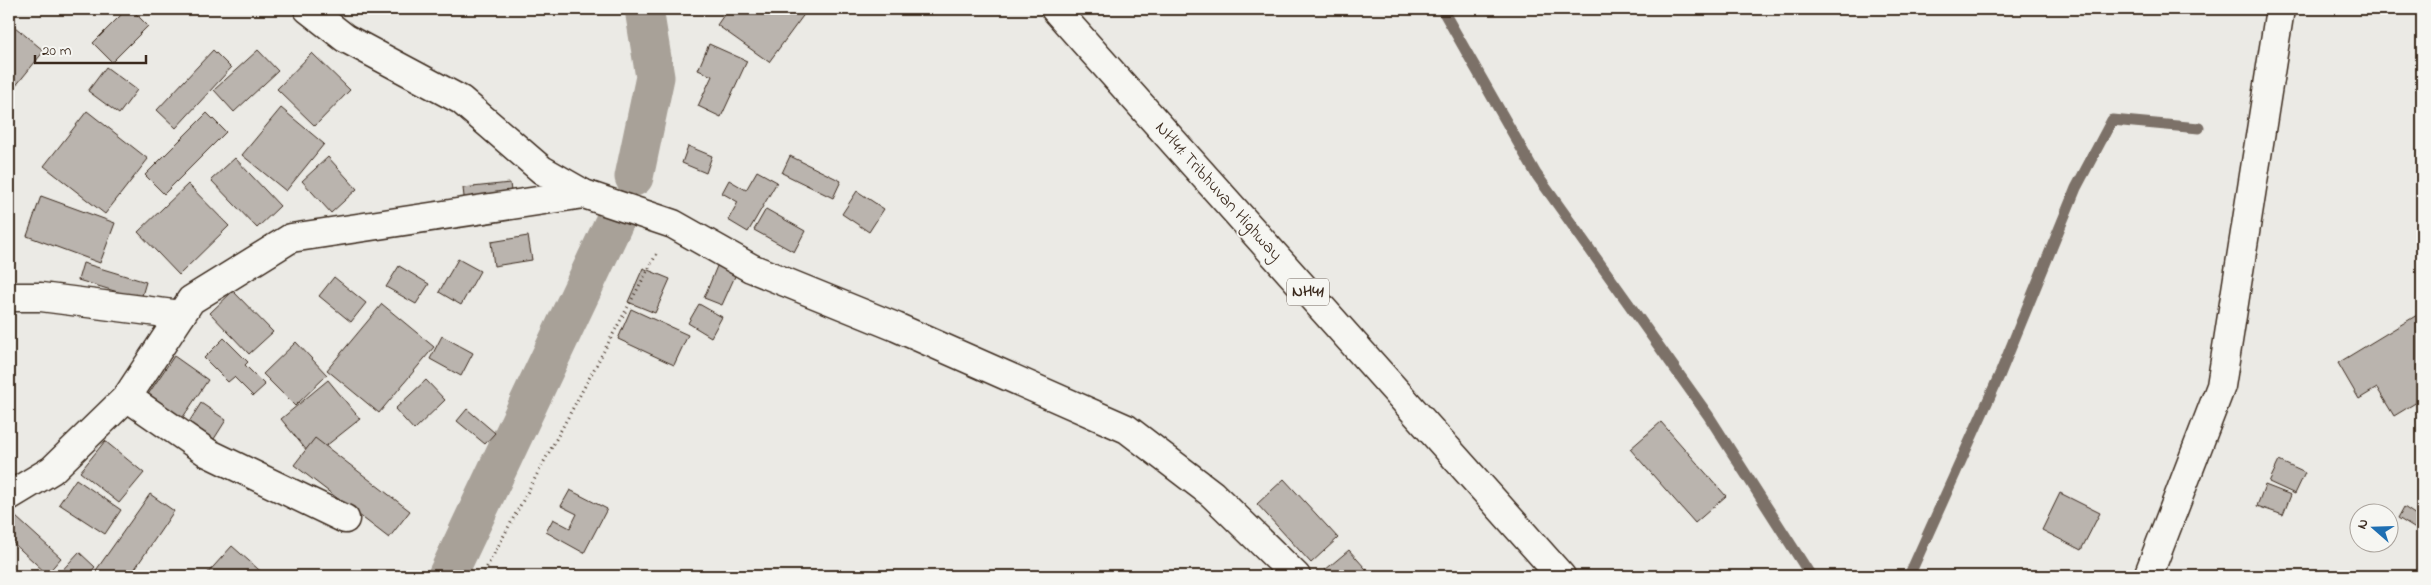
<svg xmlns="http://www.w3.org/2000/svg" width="2431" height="585" font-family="'Indie Flower',sans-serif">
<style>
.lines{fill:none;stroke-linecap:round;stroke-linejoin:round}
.stream{stroke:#7c7167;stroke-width:11}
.canal{stroke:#a8a198;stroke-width:39}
.building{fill:#bab4ae;stroke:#3b2a1e}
.minor-casing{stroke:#3b2a1e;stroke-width:31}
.major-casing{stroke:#3b2a1e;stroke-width:31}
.highway-casing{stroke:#3b2a1e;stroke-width:31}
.path{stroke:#3b2a1e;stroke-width:3;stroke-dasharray:1 4;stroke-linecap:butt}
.minor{stroke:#f6f6f2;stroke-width:28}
.major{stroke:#f6f6f2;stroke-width:28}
.highway{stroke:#f6f6f2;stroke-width:28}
.labels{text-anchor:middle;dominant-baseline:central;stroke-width:4;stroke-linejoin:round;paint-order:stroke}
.shield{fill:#f6f6f2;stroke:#73675e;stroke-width:1}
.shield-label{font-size:16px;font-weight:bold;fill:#3b2a1e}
.street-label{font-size:18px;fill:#3b2a1e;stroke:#f6f6f2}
</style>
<rect width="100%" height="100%" fill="#ebeae5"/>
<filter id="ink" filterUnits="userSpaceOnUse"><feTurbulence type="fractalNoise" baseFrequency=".02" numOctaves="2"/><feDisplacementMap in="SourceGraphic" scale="10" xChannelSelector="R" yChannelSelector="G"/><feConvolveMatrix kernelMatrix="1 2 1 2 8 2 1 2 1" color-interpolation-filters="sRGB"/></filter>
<g filter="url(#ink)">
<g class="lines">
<g class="stream">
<polyline points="1442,9 1536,174 1708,415 1811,576"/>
<polyline points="1909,576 2000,374 2076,188 2112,120 2199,128"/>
</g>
<g class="canal">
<polyline points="634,177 655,77 644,9"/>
<polyline points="447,576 617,216"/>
</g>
</g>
<g class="building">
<polygon points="127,9 131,9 148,26 112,62 93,43"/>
<polygon points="728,9 808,9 769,62 717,25"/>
<polygon points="9,22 44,51 10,93 9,91"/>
<polygon points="709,44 747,61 721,117 698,106 712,76 698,70"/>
<polygon points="213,50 231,68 176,128 157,110"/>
<polygon points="258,50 278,71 234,112 214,90"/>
<polygon points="312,53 350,90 315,126 277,89"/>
<polygon points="106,67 137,90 119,114 88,91"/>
<polygon points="281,108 324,144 286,191 242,155"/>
<polygon points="87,111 148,159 105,214 44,166"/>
<polygon points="207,113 226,132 164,194 145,175"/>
<polygon points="688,146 712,156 706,173 682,163"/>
<polygon points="790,156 841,181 833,198 782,173"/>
<polygon points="328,157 357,189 331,213 302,181"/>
<polygon points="235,158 280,206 257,228 211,180"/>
<polygon points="757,171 777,182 748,232 728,220 738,202 722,193 729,180 746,190"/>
<polygon points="510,183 513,208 466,214 463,188"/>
<polygon points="188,184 229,226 179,275 138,232"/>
<polygon points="857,191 884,209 869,232 842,214"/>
<polygon points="41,196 115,223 100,263 27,236"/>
<polygon points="766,209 805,231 794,252 754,230"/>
<polygon points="528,236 532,260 494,266 491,242"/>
<polygon points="458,259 480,271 461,305 439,292"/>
<polygon points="83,263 146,282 141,299 78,280"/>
<polygon points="399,266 429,284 416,304 386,287"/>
<polygon points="717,266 736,274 722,305 704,298"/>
<polygon points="643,268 670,279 655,313 628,302"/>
<polygon points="334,277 366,303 351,322 319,296"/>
<polygon points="233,291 273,332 249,354 210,313"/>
<polygon points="382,304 434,347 379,413 327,370"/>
<polygon points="699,304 722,317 711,337 688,323"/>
<polygon points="631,309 688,335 674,365 618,339"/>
<polygon points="2422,312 2422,399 2394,416 2377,388 2359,399 2338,363"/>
<polygon points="442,336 473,353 461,376 430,359"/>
<polygon points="224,338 248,362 245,365 265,385 253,396 234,377 228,382 204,358"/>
<polygon points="296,342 327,375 295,406 263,374"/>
<polygon points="174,356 208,380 181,420 147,396"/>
<polygon points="328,380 360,419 312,457 281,419"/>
<polygon points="426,380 445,400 414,430 395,409"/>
<polygon points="201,403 226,420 214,439 189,422"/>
<polygon points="467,409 495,433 485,444 457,421"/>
<polygon points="1661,422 1726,496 1695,523 1630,449"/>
<polygon points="315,438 410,511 389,538 294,465"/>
<polygon points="105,441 144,473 119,503 80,472"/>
<polygon points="2279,461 2305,473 2295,494 2269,482"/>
<polygon points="76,479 121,510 105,534 59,504"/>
<polygon points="1284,479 1338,538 1311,563 1257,504"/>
<polygon points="2265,485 2291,495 2283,515 2257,506"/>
<polygon points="570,490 607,509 584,553 546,532 553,519 570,528 577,514 561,506"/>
<polygon points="2060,493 2100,513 2081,550 2042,530"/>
<polygon points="150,494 174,511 130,576 92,576"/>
<polygon points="2404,507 2422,519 2422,533 2398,518"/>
<polygon points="16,517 61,558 47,574 9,539 9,525"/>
<polygon points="232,546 266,576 205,576"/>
<polygon points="1349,550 1372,576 1331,576 1325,570"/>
<polygon points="79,552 95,567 87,576 57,576"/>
<polygon points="2422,563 2422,576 2415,576"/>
</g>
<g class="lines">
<g class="minor-casing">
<g id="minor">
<polyline points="308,9 345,38 461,100 542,170 584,194 673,224 751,268 896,327 1127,429 1212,494 1296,576"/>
<polyline points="9,297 41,297 181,315"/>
<polyline points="127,397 208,453 345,519"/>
<polyline points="9,496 52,470 127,397 191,300 291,238 584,194"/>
</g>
</g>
<g class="major-casing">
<polyline id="major" points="2148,576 2221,386 2280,9"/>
</g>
<g class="highway-casing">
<polyline id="highway" points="1055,9 1561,576"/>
</g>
<polyline class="path" points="482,576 657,253"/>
<use href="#minor" class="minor"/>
<use href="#major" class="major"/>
<use href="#highway" class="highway"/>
</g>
</g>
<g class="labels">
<rect class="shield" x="1287" y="278.5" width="42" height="27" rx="4"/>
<g class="shield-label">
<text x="1308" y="292">NH41</text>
</g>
<g class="street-label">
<text transform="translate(1218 192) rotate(48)">NH41: Tribhuvan Highway</text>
</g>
</g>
<rect width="2431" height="585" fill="none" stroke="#f6f6f2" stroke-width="30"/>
<rect x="15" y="15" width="2401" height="555" fill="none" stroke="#3b2a1e" stroke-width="2" filter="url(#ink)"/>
<g transform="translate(2374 528) rotate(290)"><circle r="24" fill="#f6f6f2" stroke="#aba49d"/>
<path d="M0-4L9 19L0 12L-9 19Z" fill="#1f6fb2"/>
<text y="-8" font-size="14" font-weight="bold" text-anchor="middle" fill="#3b2a1e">N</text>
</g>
<path d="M35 55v8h111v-8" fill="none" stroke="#3b2a1e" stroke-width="2.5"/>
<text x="42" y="55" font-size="15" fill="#3b2a1e" stroke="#f6f6f2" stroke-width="4" paint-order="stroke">20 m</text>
</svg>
